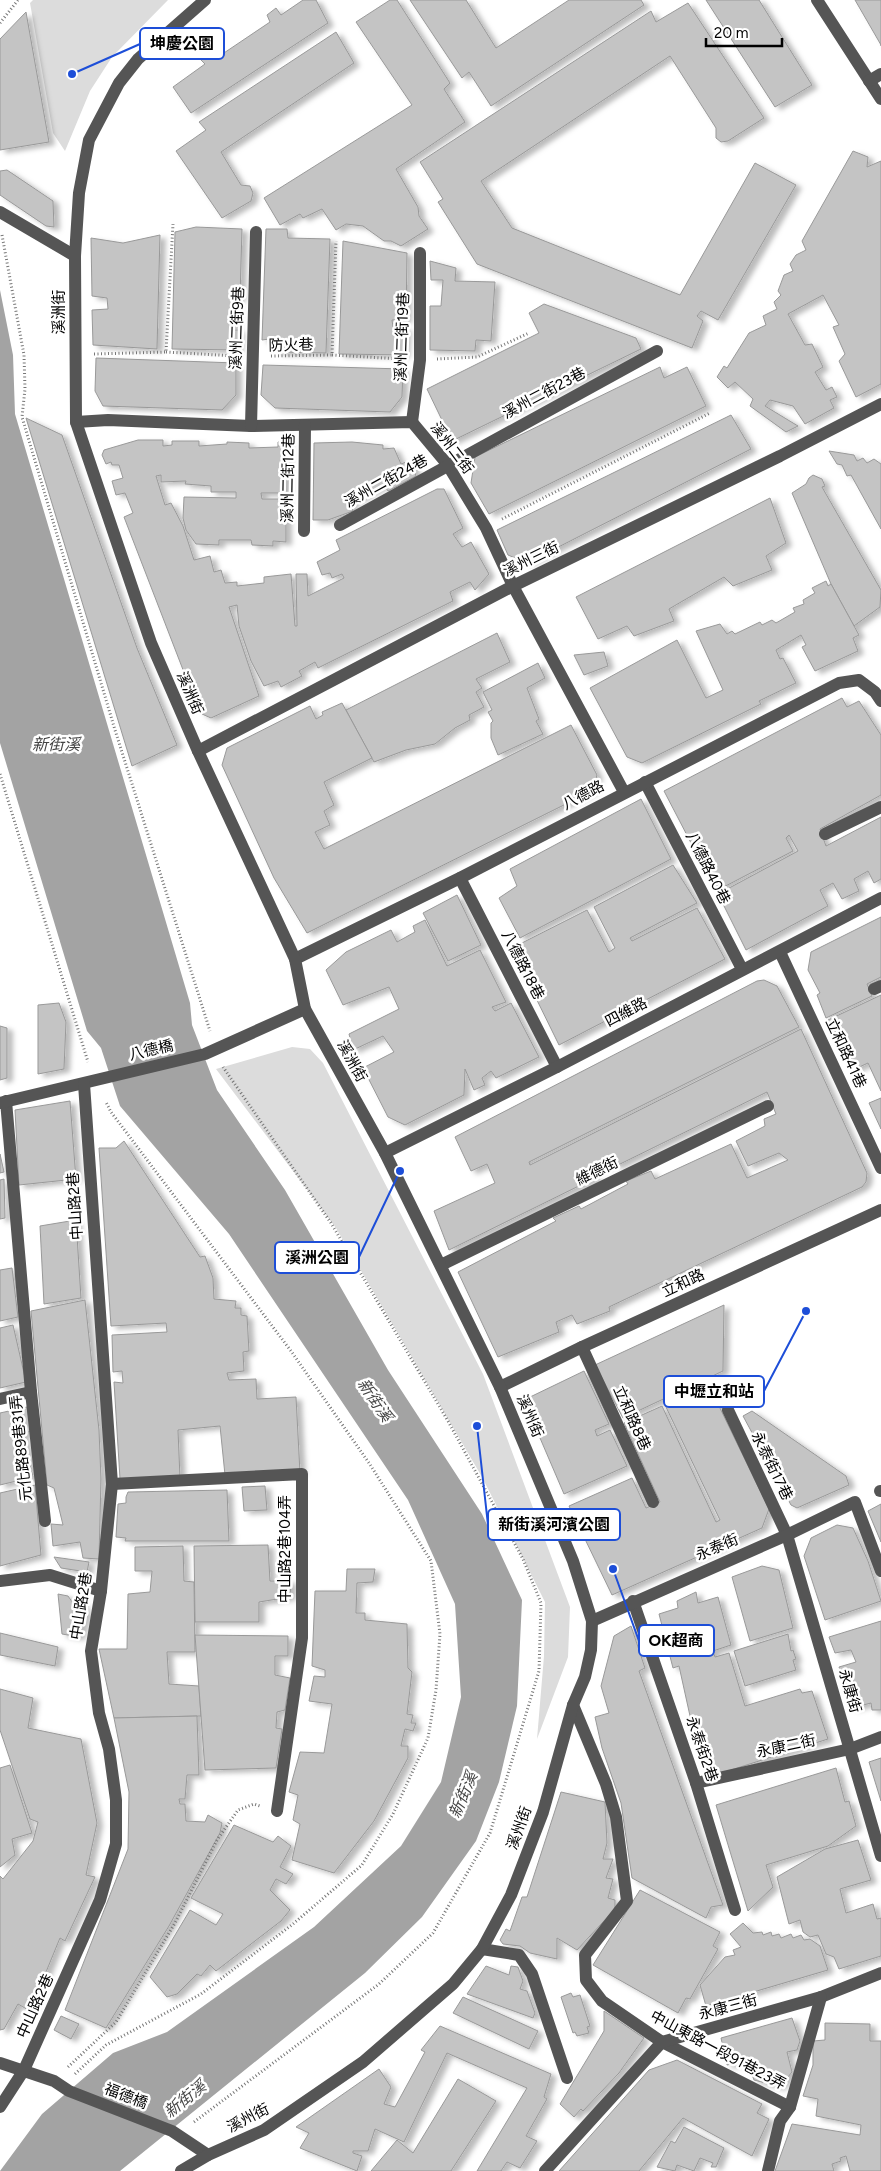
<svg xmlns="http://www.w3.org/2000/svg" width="881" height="2171" font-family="Figtree,'Noto Sans TC',sans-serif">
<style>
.green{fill:#dcdcdc}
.water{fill:#a3a3a3}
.building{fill:#c4c4c4;stroke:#999;filter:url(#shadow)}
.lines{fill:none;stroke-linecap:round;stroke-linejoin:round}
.path{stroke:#777;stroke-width:3;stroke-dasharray:1 2.5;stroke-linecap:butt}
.minor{stroke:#555;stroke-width:12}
.labels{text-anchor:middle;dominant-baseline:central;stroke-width:5;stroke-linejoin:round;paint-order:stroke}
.street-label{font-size:15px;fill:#000;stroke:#fff}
.water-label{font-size:16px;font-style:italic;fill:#444;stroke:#fff}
.leader{fill:none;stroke:#1d4ed8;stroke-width:2}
.callout-dot{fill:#1d4ed8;stroke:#fff;stroke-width:2}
.callout{fill:#fff;stroke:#1d4ed8;stroke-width:2}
.callout-label{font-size:16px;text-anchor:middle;font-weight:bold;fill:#000}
</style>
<defs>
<filter id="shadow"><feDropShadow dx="5.5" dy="3" stdDeviation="2.5" flood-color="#0004"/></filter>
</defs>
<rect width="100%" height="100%" fill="#fff"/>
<g class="green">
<polygon points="33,0 168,0 112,57 90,91 65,151 53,133 30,3"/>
<polygon points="292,1047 310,1049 323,1063 483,1374 570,1607 568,1657 537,1739 544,1656 545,1602 482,1477 336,1228 216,1069"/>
</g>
<polygon class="water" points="0,290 13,355 15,414 190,1003 192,1025 217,1090 285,1190 388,1370 482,1514 522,1600 517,1706 499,1782 476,1841 422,1917 365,1973 120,2171 0,2171 42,2114 113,2053 167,2032 314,1927 401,1846 441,1782 461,1697 455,1604 408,1500 229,1234 120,1106 101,1048 87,1031 0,743"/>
<g class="building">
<polygon points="303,0 316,0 328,23 191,113 173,87 205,64 200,59 210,54 215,59 270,22 267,15 276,8 281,15"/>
<polygon points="390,0 397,0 450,83 444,89 465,122 396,169 418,207 419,216 428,229 401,246 391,241 384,241 363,226 346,224 336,230 322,209 303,218 300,214 280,225 264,198 412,105 356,22"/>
<polygon points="410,0 466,0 496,48 569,0 641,0 644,5 491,106 469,72 462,78"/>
<polygon points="706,0 759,0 812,85 775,107"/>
<polygon points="855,0 881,0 881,46 881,45"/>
<polygon points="688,3 764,118 728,141 721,142 716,138 716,128 670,56 481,181 512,228 680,295 755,163 796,185 718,320 701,311 697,316 703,321 692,348 477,264 438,202 443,199 420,162 651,11 656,22"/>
<polygon points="26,12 49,142 0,150 0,39"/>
<polygon points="336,32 354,63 221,152 241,185 250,186 253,193 251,201 222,218 176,151 206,130 199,122"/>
<polygon points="853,151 868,157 867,167 881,161 881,384 856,397 839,361 845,354 833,327 839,325 823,295 788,314 805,345 812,344 823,367 815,372 826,390 832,387 837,397 830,400 834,408 805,424 793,406 770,400 765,406 798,426 786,432 750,406 753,399 735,382 728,388 717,377 724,366 727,368 749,333 766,325 763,316 777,309 774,302 781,295 778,291 784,275 793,271 790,264 796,255 806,250 802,241"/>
<polygon points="7,170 53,201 54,227 46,226 0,195 0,171"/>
<polygon points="196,227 242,229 240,298 236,298 234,330 239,330 237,350 172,349 175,232"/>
<polygon points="266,229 287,229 288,238 330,239 326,353 277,352 277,338 262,340"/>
<polygon points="160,235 157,349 93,345 92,310 108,309 107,298 92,296 91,238 123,243"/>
<polygon points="343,241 407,253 406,320 392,320 393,327 406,328 404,355 339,354"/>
<polygon points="430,261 456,268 455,281 495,282 491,341 476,340 475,351 430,350 430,306 441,306 443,280 431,280"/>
<polygon points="544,304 636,338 641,349 452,441 427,389 539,333 529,313"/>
<polygon points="96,358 236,363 236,395 222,410 103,406 95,391"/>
<polygon points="263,365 403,369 402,397 390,412 275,408 261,395"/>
<polygon points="660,367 664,378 687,367 706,406 489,514 471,483 475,457"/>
<polygon points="731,415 751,449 527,563 508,555 497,530"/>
<polygon points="26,418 62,435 137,648 177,745 132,766"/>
<polygon points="138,440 163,440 163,446 172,445 172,441 199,441 199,446 227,444 227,442 249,443 249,448 278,447 278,442 287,442 286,493 261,493 262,499 286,499 286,542 273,541 273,546 252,545 251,540 219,540 219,545 196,544 186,530 183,518 184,497 236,498 236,492 211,492 211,486 185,484 186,481 161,482 161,475 156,476 165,505 171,503 183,526 194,560 210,556 214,572 221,570 225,583 237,582 237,586 264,583 264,577 291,574 295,626 297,626 296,574 307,574 308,596 344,578 342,574 332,578 330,573 322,575 317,562 340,550 336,540 437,489 444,489 463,528 453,534 462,547 471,542 489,574 475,590 470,582 450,592 453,601 318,668 315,662 299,671 302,676 281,687 278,681 264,686 251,661 239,626 237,605 229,607 259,696 211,718 202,714 197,706 124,517 133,513 125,493 116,495 112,481 123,478 119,465 112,465 111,462 106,464 102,455 104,450"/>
<polygon points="352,442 383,445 383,449 394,448 401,464 411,460 416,476 388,491 384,485 351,503 353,511 328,520 313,520 314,443"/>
<polygon points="829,451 854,455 857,461 863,458 867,463 874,459 881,464 881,529 851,475 847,476 842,465 837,464"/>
<polygon points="813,475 822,479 825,486 822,487 881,590 880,607 854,626 831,584 792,493 806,484 809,478"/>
<polygon points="770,498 786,543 766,556 772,570 733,586 724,577 669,609 674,621 634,636 627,626 598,639 576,597"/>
<polygon points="826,581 828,586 831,584 859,635 853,638 858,651 815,671 802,647 806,645 801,635 776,650 780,659 783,658 796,683 759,701 761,704 642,763 627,757 590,688 677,640 706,698 723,690 696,631 720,624 727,634 732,631 735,634 760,622 762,625 772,620 776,623 795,612 793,608 804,604 803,600 815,593 812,588"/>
<polygon points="497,633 510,662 476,679 482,688 476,692 484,707 469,715 470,720 455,728 435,744 406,750 374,762 346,710"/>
<polygon points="604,652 608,666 584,675 574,655"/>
<polygon points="538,663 545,678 527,688 539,719 536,721 543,734 498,755 491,738 491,723 493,721 488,712 492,710 483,692"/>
<polygon points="842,698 847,707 859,701 881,735 881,795 820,829 826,846 881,817 881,879 874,883 868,871 854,879 859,891 842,899 833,883 820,890 828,906 746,950 718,894 798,851 789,835 786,838 793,851 716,891 664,791"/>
<polygon points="342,703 372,758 324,782 334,805 324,811 330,825 315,832 324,849 571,725 597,775 592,791 307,933 274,878 222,765 227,748 310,706 316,719 323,715 322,712"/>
<polygon points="641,799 671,859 520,938 499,898 517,886 510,869"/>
<polygon points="673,865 697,903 630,938 632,941 697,908 725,959 559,1045 533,992 543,986 542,983 530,989 510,949 587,910 609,952 615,948 594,907"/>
<polygon points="457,895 481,945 448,961 423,913"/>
<polygon points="881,917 881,977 867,984 872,996 826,1018 817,995 820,993 808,970 811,952"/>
<polygon points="425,920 447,966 480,950 506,1002 492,1007 495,1011 511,1003 539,1057 496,1078 491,1071 482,1078 485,1085 474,1090 465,1069 464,1095 405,1125 388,1117 363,1068 394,1052 383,1036 353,1050 349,1034 399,1009 389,987 343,1005 326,970 346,952 391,930 397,942 415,932 413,926"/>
<polygon points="764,980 777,986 799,1027 529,1162 530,1165 801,1029 867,1173 866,1182 862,1187 609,1307 610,1311 577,1324 572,1315 556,1322 559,1332 498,1357 458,1272 556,1221 553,1218 579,1206 581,1209 628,1184 626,1181 651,1171 655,1179 731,1144 747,1178 788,1160 779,1153 748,1166 736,1141 765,1126 764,1119 776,1114 767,1092 616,1166 613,1162 593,1173 595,1178 449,1250 434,1211 495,1183 487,1164 471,1171 455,1137 757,981"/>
<polygon points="881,995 881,1091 868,1063 853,1070 828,1020"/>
<polygon points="59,1003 66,1022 64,1069 38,1074 38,1005"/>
<polygon points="0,1026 7,1028 7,1078 0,1080"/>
<polygon points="881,1098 881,1129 869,1103"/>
<polygon points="70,1101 76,1179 19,1185 15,1110"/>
<polygon points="124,1141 200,1257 205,1256 213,1278 214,1299 236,1301 235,1308 241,1308 241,1315 247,1316 249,1351 243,1352 244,1371 227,1373 229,1380 256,1379 257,1399 296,1397 300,1473 225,1475 220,1426 178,1430 180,1478 120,1479 114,1382 123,1383 122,1371 113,1372 112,1335 167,1332 166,1323 111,1326 99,1148 116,1148"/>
<polygon points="0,1154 4,1172 0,1173"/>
<polygon points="4,1179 5,1218 0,1219 0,1180"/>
<polygon points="76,1220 81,1298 44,1304 40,1226"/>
<polygon points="12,1268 18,1317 0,1321 0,1270"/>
<polygon points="85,1300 99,1430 101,1479 99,1559 83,1558 80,1542 53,1546 51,1524 63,1525 54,1488 47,1485 31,1311"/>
<polygon points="724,1305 723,1371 623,1418 595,1365"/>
<polygon points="13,1325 26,1382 0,1388 0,1328"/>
<polygon points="584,1371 609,1424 595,1430 597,1436 610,1430 627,1466 564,1494 525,1403 528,1398"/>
<polygon points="724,1377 733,1395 718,1404 769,1509 762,1528 612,1595 569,1506 632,1478 646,1508 660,1502 624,1423 662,1406 716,1522 720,1520 665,1405"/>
<polygon points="27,1407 31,1431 23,1434 33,1477 0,1485 0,1413"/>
<polygon points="752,1411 846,1476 849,1485 797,1508 791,1505 743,1416"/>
<polygon points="35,1485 41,1555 0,1566 0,1493"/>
<polygon points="265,1486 267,1510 244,1511 242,1487"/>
<polygon points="227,1490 229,1541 125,1541 126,1538 116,1537 118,1504 126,1503 126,1497 128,1492"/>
<polygon points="881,1504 881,1542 868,1511"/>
<polygon points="837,1525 853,1528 868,1561 881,1601 825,1620 804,1556 811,1538"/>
<polygon points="268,1545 270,1581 291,1581 290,1597 259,1602 259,1622 195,1622 194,1546"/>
<polygon points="183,1546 184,1581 194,1582 195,1652 167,1652 169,1684 199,1686 201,1716 114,1718 99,1649 127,1649 128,1594 150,1592 152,1571 135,1571 135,1547"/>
<polygon points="54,1557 89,1562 87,1572 61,1568"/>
<polygon points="762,1566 779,1570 793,1628 750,1641 732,1577"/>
<polygon points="347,1569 375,1569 373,1582 357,1583 356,1613 365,1613 365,1620 407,1624 408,1668 412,1672 407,1714 413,1715 411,1723 416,1723 413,1731 405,1729 401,1746 408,1746 408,1758 374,1821 334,1873 292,1860 300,1824 293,1820 298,1795 289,1792 300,1752 324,1753 332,1704 309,1701 314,1676 325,1677 325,1670 312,1666 315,1591 346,1591"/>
<polygon points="696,1592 698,1603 718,1597 731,1645 713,1651 715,1657 729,1653 745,1706 800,1689 802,1693 812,1691 828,1739 709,1777 692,1725 679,1666 673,1668 659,1614 678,1608 677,1601"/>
<polygon points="58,1594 68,1596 73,1603 81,1601 86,1613 79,1637 62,1634"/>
<polygon points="881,1621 881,1710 872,1710 871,1703 852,1708 839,1667 856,1662 851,1650 835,1653 829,1637"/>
<polygon points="631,1626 645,1668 639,1671 723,1905 711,1907 706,1918 632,1878 621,1803 602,1748 595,1717 609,1713 601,1686 614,1636"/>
<polygon points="0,1633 58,1647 55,1666 0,1655"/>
<polygon points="788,1634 791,1651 793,1650 796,1659 793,1660 796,1670 745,1686 734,1651"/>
<polygon points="195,1635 288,1636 288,1656 275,1656 275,1675 290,1678 285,1710 277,1712 276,1728 282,1729 276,1768 205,1770"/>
<polygon points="0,1689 33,1698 28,1728 81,1739 97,1823 86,1875 95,1877 65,1941 60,1938 30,2011 18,2004 4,2029 0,2030 0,1876 3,1879 33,1841 38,1822 30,1819 0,1730"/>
<polygon points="197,1716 199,1775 187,1775 185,1799 179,1799 180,1804 185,1804 186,1821 205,1822 208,1815 222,1823 220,1833 169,1926 106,2028 65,2010 128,1849 129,1792 114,1718"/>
<polygon points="881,1758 881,1801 869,1762"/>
<polygon points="10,1765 32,1833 12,1839 15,1855 0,1867 0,1768"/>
<polygon points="836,1768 845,1802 849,1801 856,1826 828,1846 766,1865 773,1887 748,1911 716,1805"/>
<polygon points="561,1792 605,1802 607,1843 603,1859 613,1859 606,1878 613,1879 608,1898 615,1900 615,1909 577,1950 557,1938 557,1959 530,1953 520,1946 503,1944 500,1940 506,1929 510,1931 522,1897 527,1897"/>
<polygon points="234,1825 273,1842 278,1836 291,1846 280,1867 293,1874 286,1884 276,1879 270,1890 290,1910 281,1921 216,1971 210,1965 201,1976 197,1974 177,1994 167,1997 150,1977 190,1910 216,1925 223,1914 191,1898"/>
<polygon points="858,1840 871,1880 840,1889 846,1913 873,1904 877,1919 881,1918 881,1956 839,1969 834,1957 826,1954 818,1935 810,1937 803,1932 800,1920 789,1924 777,1877 825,1849"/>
<polygon points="640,1890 720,1932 713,1946 718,1949 690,1999 686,1998 678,2013 593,1965"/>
<polygon points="743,1923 753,1933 762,1932 763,1935 771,1932 772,1936 779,1934 781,1938 791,1934 793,1938 801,1935 804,1940 810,1939 820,1946 828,1970 706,2006 700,1985 725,1957 735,1955 733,1950 741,1947 730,1934"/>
<polygon points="486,1966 509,1975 511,1966 518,1967 523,1981 520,1989 527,1991 535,2013 533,2018 467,1994"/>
<polygon points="571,1993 573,1997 580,1995 590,2026 587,2027 589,2033 577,2036 575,2032 573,2033 561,1997"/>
<polygon points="463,1997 538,2031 529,2049 453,2013"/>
<polygon points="604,2011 644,2038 619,2073 583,2111 581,2109 574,2117 560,2104 604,2031"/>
<polygon points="61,2016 79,2024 71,2039 54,2030"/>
<polygon points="792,2018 800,2041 797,2050 787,2052 792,2072 780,2087 754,2080 747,2061 727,2065 721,2038"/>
<polygon points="825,2023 870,2024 870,2041 881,2041 881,2171 850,2171 846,2156 840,2158 841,2161 832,2164 834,2171 775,2171 792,2124 860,2135 861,2125 816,2116 818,2099 803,2096 813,2065 813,2041 825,2040"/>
<polygon points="440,2026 551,2074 544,2097 547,2099 526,2136 537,2141 520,2168 507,2162 501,2171 477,2171 527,2088 447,2053 404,2142 375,2129 368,2151 353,2151 353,2153 362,2156 357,2171 300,2148 309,2133 296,2127 379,2069 391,2087 384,2104 395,2107 425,2052 421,2050"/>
<polygon points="677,2060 762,2104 757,2113 769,2119 752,2156 683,2118 639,2171 559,2171 649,2070"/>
<polygon points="458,2079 496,2101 451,2171 371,2171 397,2140 413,2153"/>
<polygon points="684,2127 724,2148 716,2167 711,2167 713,2163 700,2158 694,2171 677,2165 675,2171 657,2167 671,2141 675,2143"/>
</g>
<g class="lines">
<g class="path">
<polyline points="0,23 18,0"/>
<polyline points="2,235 24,355 25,389 22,417 115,730 210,1031"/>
<polyline points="166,352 235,356"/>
<polyline points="94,354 166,352 173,224"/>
<polyline points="332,355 401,359"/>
<polyline points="271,356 332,355 336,241"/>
<polyline points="437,359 477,357 529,333"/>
<polyline points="502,519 710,413"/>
<polyline points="0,774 88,1062"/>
<polyline points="68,2067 116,2022 175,1923 217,1840 238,1810 254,1804 260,1806"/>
<polyline points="75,2074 106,2045 201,1994 293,1924 362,1865 393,1814 428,1738 436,1690 440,1634 431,1561 369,1463 291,1351 111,1112 106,1102"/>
<polyline points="194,2122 379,1984 433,1933 490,1833 539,1671 541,1603 523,1559 448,1421 331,1223 223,1067"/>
</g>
<g class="minor">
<polyline points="817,0 881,99"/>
<polyline points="869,81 881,74"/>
<polyline points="0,212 75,256"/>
<polyline points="76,422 108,420 251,426 412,422 447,464 486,528 513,586 624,792"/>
<polyline points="412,422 420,360 420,253"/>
<polyline points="251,426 256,232"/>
<polyline points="340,525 657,351"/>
<polyline points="304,531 305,425"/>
<polyline points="198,751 513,586 780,456 881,404"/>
<polyline points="645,782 742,969"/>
<polyline points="825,834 881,807"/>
<polyline points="460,878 557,1067"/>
<polyline points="780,952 881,1168"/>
<polyline points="295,959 460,878 839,683 859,680 875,692 881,701"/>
<polyline points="874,989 881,986"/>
<polyline points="6,1101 31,1392 45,1521"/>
<polyline points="0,1103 205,1054 305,1009"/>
<polyline points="385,1153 557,1067 881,898"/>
<polyline points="441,1265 768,1106"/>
<polyline points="582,1347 653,1502"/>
<polyline points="500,1387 582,1347 881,1210"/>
<polyline points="0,1399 31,1392"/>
<polyline points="728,1410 787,1535 881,1856"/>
<polyline points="112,1484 302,1474 302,1638 277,1811"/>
<polyline points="880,1491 881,1491"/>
<polyline points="0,1581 50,1575 101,1591"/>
<polyline points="633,1601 696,1783 735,1910"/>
<polyline points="592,1621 787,1535 855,1502 881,1571"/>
<polyline points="573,1705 606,1784 616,1817 627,1901 585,1955 586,1980 602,2001 662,2042 790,2107"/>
<polyline points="696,1783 850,1749 881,1737"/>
<polyline points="482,1949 519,1955 532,1974 567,2078"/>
<polyline points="0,2063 54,2081 69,2091 172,2131 208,2155"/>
<polyline points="0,2107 24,2070 100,1900 116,1844 116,1800 109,1749 99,1713 91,1651 101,1591 112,1484 84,1084"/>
<polyline points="181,2171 208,2155 264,2130 363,2062 453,1984 482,1949 511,1895 543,1812 573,1705 585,1677 591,1650 592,1621 573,1561 500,1387 385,1153 305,1009 295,959 198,751 151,643 76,422 75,256 79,193 89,140 119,83 138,59 205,0"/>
<polyline points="545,2171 662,2042 821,1997 881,1973"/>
<polyline points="768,2171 780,2121 790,2107 821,1997"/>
</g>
</g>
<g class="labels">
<g class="street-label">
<text transform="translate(59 312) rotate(-90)">溪洲街</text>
<text transform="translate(237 328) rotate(-88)">溪州二街9巷</text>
<text transform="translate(402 337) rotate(-88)">溪州二街19巷</text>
<text transform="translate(291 345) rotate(-1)">防火巷</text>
<text transform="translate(544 393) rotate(-28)">溪州二街23巷</text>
<text transform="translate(452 448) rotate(53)">溪州二街</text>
<text transform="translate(288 478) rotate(-89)">溪州二街12巷</text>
<text transform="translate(386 481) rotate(-29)">溪州二街24巷</text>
<text transform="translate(531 559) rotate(-26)">溪州三街</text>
<text transform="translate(190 693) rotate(67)">溪洲街</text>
<text transform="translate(583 795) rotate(-28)">八德路</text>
<text transform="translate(708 868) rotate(63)">八德路40巷</text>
<text transform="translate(523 965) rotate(63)">八德路18巷</text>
<text transform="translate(626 1012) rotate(-28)">四維路</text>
<text transform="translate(151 1050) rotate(-13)">八德橋</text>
<text transform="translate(846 1053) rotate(65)">立和路41巷</text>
<text transform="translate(352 1061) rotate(61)">溪洲街</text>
<text transform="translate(597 1171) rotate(-26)">維德街</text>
<text transform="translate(75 1206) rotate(-94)">中山路2巷</text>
<text transform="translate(683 1283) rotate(-25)">立和路</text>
<text transform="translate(530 1416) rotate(67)">溪州街</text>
<text transform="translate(632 1418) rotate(66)">立和路8巷</text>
<text transform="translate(21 1448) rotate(-96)">元化路89巷31弄</text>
<text transform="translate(772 1466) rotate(64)">永泰街17巷</text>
<text transform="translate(717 1547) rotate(-23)">永泰街</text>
<text transform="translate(285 1549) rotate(-90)">中山路2巷104弄</text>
<text transform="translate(81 1606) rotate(-81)">中山路2巷</text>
<text transform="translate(850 1691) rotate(74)">永康街</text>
<text transform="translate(786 1746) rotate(-12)">永康二街</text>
<text transform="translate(702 1749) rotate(71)">永泰街2巷</text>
<text transform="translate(519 1828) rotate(-70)">溪州街</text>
<text transform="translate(35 2006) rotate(-66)">中山路2巷</text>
<text transform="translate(728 2007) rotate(-15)">永康三街</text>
<text transform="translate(718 2050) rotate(28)">中山東路一段91巷23弄</text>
<text transform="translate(126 2096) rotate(21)">福德橋</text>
<text transform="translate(248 2118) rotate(-27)">溪州街</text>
</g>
<g class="water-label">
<text x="56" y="744">新街溪</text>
<text transform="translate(375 1400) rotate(56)">新街溪</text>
<text transform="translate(463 1795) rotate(-67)">新街溪</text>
<text transform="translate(185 2099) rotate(-39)">新街溪</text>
</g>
</g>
<path class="leader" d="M72 74L140 44M400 1171L359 1257M806 1311L764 1391M477 1426L488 1525M613 1569L639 1641"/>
<g class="callout-dot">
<circle cx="72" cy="74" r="5"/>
<circle cx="400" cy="1171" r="5"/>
<circle cx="806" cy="1311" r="5"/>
<circle cx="477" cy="1426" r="5"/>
<circle cx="613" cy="1569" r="5"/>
</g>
<g class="callout">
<rect x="140" y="28" width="84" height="31" rx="5"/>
<rect x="275" y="1242" width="84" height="31" rx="5"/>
<rect x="664" y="1376" width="100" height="31" rx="5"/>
<rect x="488" y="1509" width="132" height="31" rx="5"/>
<rect x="639" y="1625" width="75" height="31" rx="5"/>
</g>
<g class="callout-label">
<text x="182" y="49">坤慶公園</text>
<text x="317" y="1263">溪洲公園</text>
<text x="714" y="1397">中壢立和站</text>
<text x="554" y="1530">新街溪河濱公園</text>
<text x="676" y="1646">OK超商</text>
</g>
<path d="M706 38v8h76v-8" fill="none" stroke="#000000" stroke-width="2.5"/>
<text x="714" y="38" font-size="15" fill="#000000" stroke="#ffffff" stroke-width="4" paint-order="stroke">20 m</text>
</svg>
